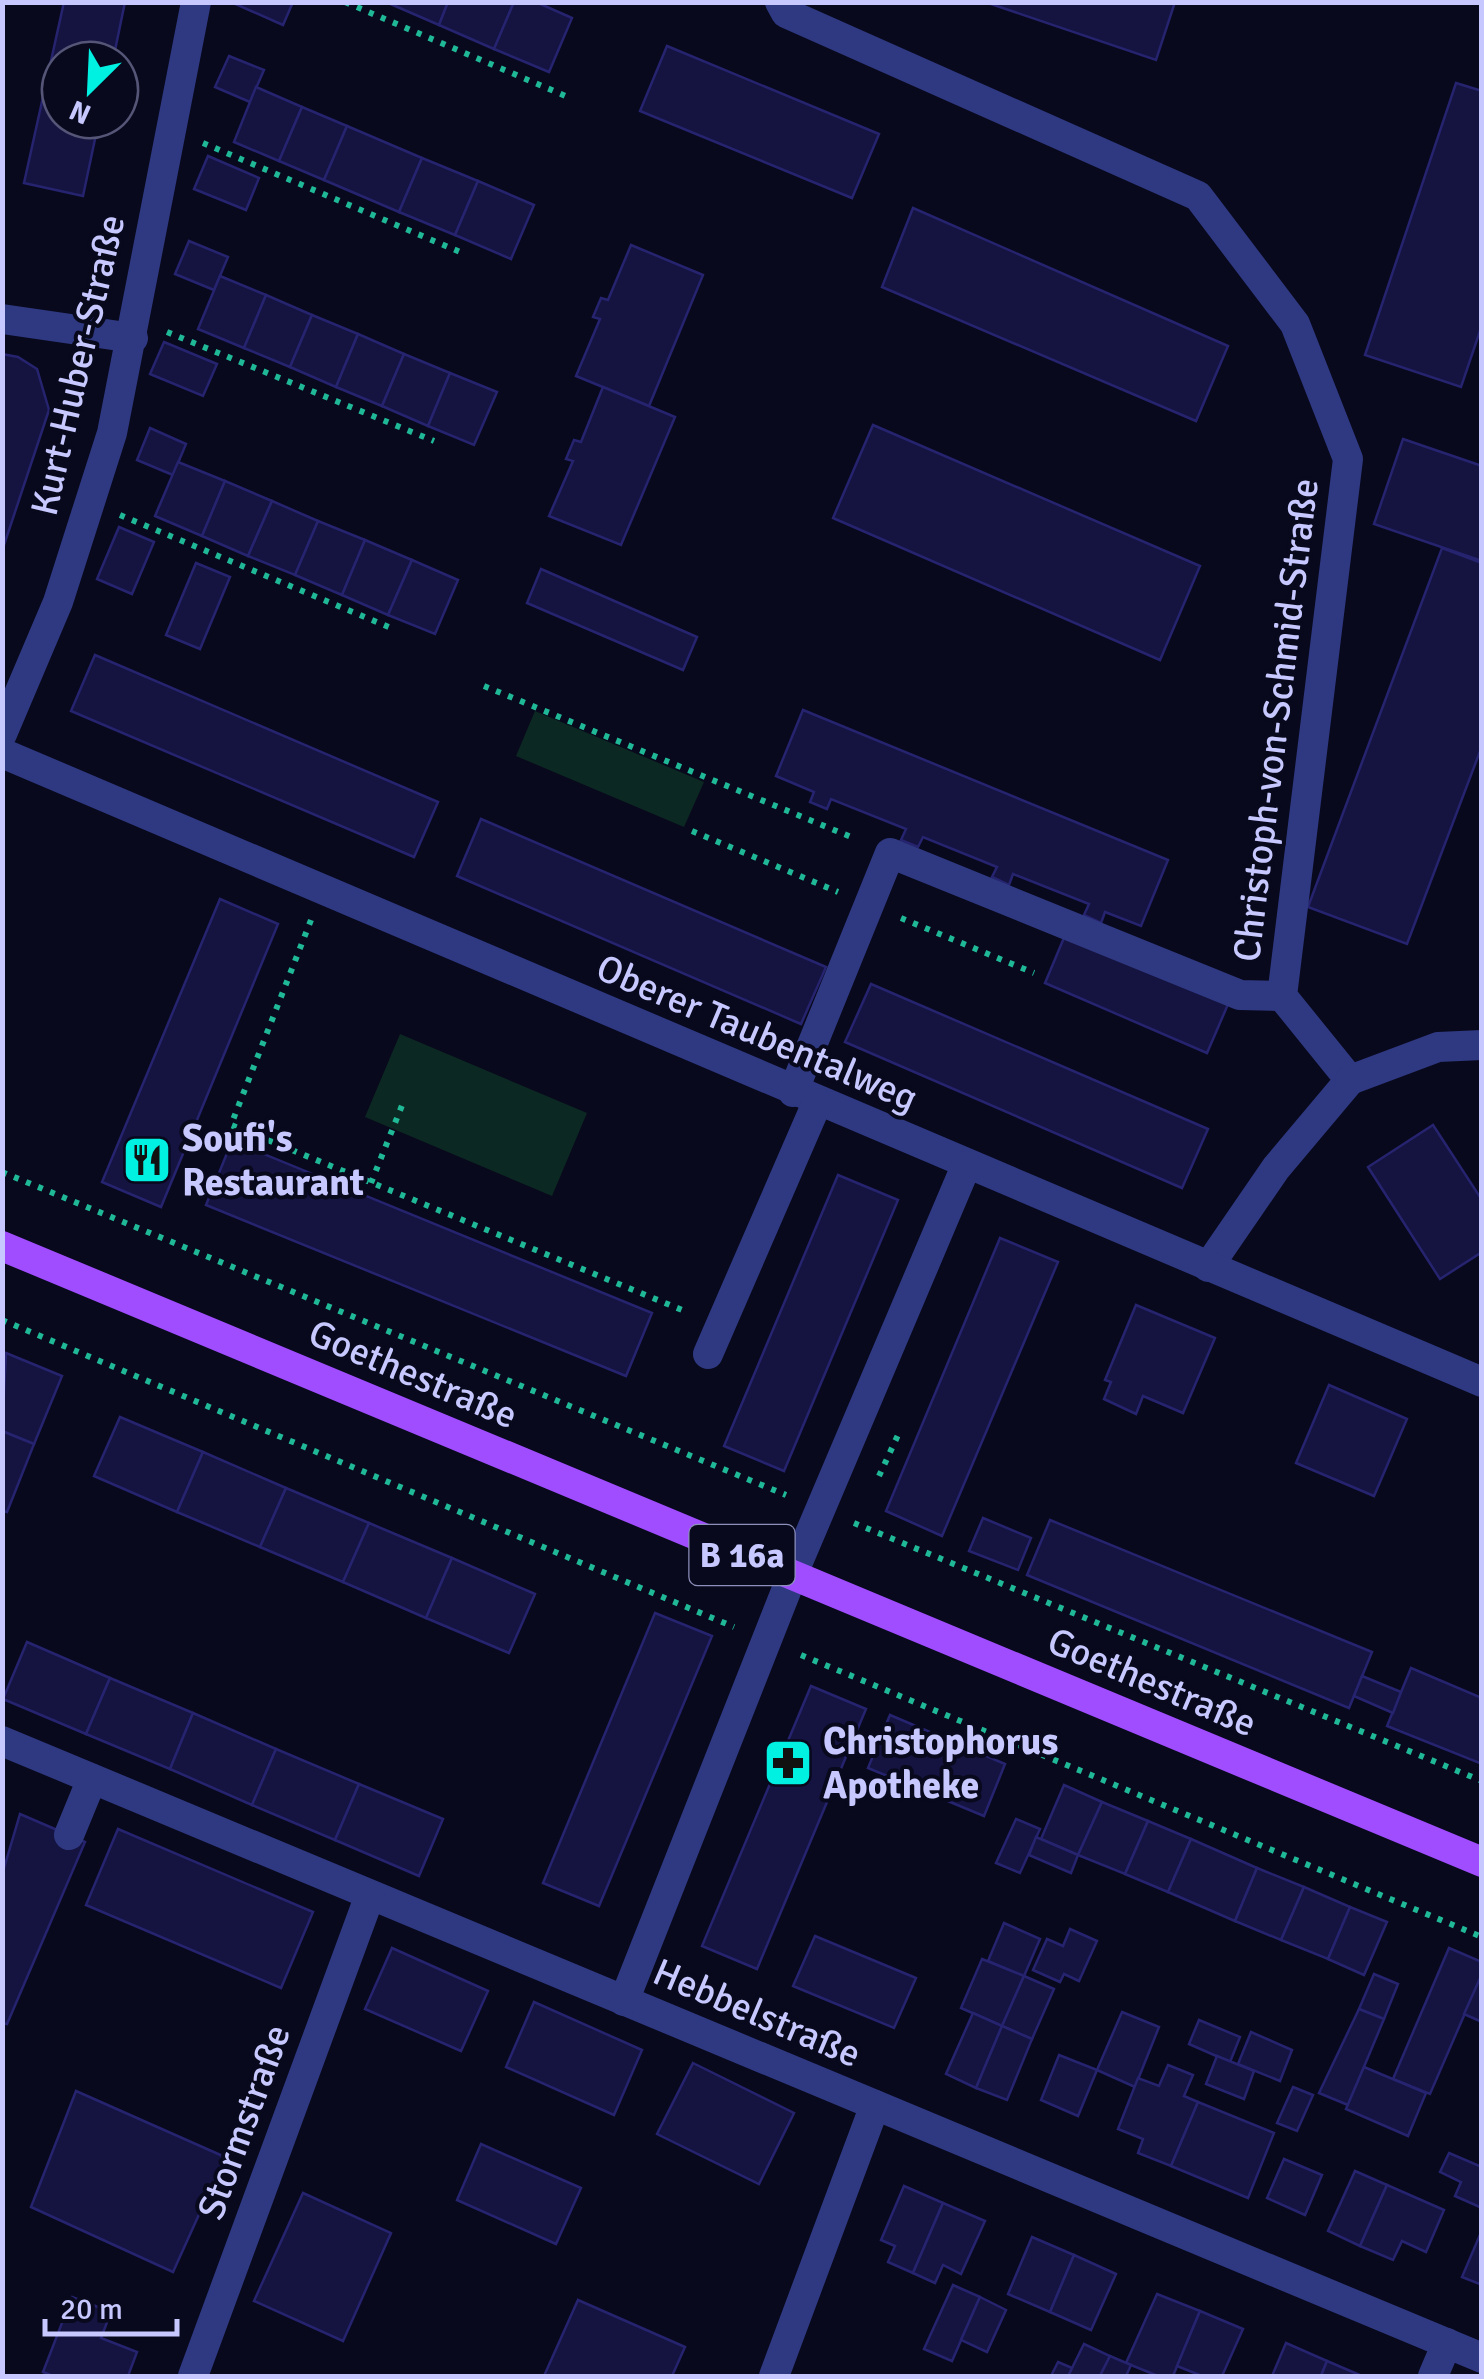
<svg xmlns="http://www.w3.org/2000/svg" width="1484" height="2379" font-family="Signika,sans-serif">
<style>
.green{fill:#0c2822}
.building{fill:#151340;stroke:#26236f;stroke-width:2.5}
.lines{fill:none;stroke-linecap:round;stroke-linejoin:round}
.path{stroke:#20b997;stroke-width:6;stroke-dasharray:5 8;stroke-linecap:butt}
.minor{stroke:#2f3982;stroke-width:30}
.major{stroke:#9f4dff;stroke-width:30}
.labels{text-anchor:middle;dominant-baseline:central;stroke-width:8;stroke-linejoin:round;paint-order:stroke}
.shield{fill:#09091d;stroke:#8d8fbb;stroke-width:2.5}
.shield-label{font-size:35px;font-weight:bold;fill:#c6c8ff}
.street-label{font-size:38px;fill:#c6c8ff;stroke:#09091d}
.poi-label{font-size:38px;font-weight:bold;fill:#c6c8ff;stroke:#09091d;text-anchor:start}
</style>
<rect width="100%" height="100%" fill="#09091d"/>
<g class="green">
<polygon points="535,711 704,782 684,827 516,756"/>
<polygon points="400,1034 587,1113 552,1196 365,1117"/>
</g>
<g class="building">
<polygon points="64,2 125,2 113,60 60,60 60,120 99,120 83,196 24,183"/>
<polygon points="231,2 293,2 283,25"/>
<polygon points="386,2 448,2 439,25"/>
<polygon points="448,2 514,2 494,49 439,25"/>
<polygon points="514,2 536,2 572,18 549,72 494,49"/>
<polygon points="985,2 1175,2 1156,60"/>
<polygon points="667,46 879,134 852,198 640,111"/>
<polygon points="229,56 264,70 250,102 215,87"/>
<polygon points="1456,83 1482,91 1482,325 1461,387 1365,355"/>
<polygon points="256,87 302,107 279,161 234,142"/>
<polygon points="302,107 347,126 324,180 279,161"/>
<polygon points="347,126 422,158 399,212 324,180"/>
<polygon points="208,156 259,178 246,210 194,189"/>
<polygon points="422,158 478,181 455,235 399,212"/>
<polygon points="478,181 534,205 511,259 455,235"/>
<polygon points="913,208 1228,346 1196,421 882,287"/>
<polygon points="189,241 228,257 214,290 175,274"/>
<polygon points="631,245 703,275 649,406 576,376 600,319 593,317 601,298 608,300"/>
<polygon points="220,276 266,295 244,348 198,329"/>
<polygon points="266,295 312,315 290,367 244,348"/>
<polygon points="312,315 358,334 336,387 290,367"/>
<polygon points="358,334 404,354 382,406 336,387"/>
<polygon points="164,342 217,364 203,396 150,374"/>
<polygon points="2,354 18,357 37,369 49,410 2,551"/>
<polygon points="404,354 450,373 428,426 382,406"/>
<polygon points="450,373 497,392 474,445 428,426"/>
<polygon points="603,387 675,417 621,545 549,516 573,461 566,459 574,440 581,442"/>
<polygon points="873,425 1200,566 1160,660 833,518"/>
<polygon points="150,428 186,444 173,475 137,460"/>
<polygon points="1403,439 1482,466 1482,561 1374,524"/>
<polygon points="178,462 225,481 202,536 155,516"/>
<polygon points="225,481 272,501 248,556 202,536"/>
<polygon points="272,501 318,521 295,575 248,556"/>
<polygon points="318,521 365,540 342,595 295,575"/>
<polygon points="119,527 154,542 132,594 97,579"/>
<polygon points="365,540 412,560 388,615 342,595"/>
<polygon points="1442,548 1482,563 1482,746 1407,944 1308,907"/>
<polygon points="412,560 458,580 435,634 388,615"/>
<polygon points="196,563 230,577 200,649 166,635"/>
<polygon points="541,569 697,637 683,670 527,603"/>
<polygon points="95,655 438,802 414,857 71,711"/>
<polygon points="803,710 1168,860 1141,926 1105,912 1101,923 1084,915 1089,904 1013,874 1009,885 992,877 997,867 923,837 918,847 901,840 906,829 831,799 827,809 810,802 814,792 776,776"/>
<polygon points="481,819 826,967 801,1024 457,876"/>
<polygon points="220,899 278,924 161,1207 102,1182"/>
<polygon points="1066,933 1229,1002 1207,1053 1045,983"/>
<polygon points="871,984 1208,1129 1182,1188 845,1042"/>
<polygon points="1433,1125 1482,1200 1482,1252 1440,1279 1368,1167"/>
<polygon points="232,1141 652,1313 626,1376 206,1205"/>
<polygon points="838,1175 898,1200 784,1471 724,1446"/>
<polygon points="1000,1238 1058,1262 942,1536 886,1511"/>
<polygon points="1136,1305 1215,1338 1183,1413 1143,1396 1136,1414 1104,1399 1111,1382 1105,1380"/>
<polygon points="6,1353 62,1376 34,1444 2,1431"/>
<polygon points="1329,1385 1407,1419 1374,1496 1296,1463"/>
<polygon points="120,1417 203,1452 177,1512 94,1476"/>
<polygon points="2,1431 34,1444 7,1512 2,1511"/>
<polygon points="203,1452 286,1488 260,1547 177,1512"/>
<polygon points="286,1488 369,1523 343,1582 260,1547"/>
<polygon points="983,1518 1031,1538 1018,1570 969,1551"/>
<polygon points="1050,1520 1372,1652 1349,1708 1027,1575"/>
<polygon points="369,1523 452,1558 426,1618 343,1582"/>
<polygon points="452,1558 535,1594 509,1653 426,1618"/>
<polygon points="655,1613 712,1636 599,1906 543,1883"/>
<polygon points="27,1642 110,1678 86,1734 3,1699"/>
<polygon points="1411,1668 1482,1698 1482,1764 1387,1726"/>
<polygon points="1362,1676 1401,1692 1393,1713 1354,1696"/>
<polygon points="110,1678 193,1713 170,1769 86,1734"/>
<polygon points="811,1686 866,1709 757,1969 702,1946"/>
<polygon points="193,1713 276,1749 252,1805 170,1769"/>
<polygon points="890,1715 1005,1764 984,1816 868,1768"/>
<polygon points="276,1749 359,1784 335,1840 252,1805"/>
<polygon points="359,1784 443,1819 419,1876 335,1840"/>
<polygon points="1064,1785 1102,1802 1078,1855 1041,1839"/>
<polygon points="1102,1802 1148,1821 1125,1874 1078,1855"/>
<polygon points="20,1814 85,1842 7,2024 2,2023 2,1875"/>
<polygon points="1016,1819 1040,1829 1020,1873 996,1863"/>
<polygon points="1148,1821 1191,1839 1168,1892 1125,1874"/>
<polygon points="118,1829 313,1912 281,1988 86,1905"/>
<polygon points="1036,1837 1078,1855 1071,1873 1029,1855"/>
<polygon points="1191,1839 1257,1868 1235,1921 1168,1892"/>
<polygon points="1257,1868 1304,1887 1281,1940 1235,1921"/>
<polygon points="1304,1887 1350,1907 1328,1959 1281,1940"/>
<polygon points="1350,1907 1387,1922 1364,1975 1328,1959"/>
<polygon points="1004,1923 1040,1939 1024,1976 988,1961"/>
<polygon points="1070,1929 1097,1941 1079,1981 1064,1974 1060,1982 1033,1970 1047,1939 1063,1946"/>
<polygon points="815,1936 916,1978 894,2028 793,1986"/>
<polygon points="392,1948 488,1991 461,2051 365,2009"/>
<polygon points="1449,1948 1482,1962 1482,1974 1430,2094 1393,2079"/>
<polygon points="982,1959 1024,1976 1002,2026 961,2008"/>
<polygon points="1374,1974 1398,1984 1384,2019 1359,2009"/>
<polygon points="1482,1974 1482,2022 1464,2014"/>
<polygon points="1024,1976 1054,1989 1032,2039 1002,2026"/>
<polygon points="534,2002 642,2050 614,2115 506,2067"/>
<polygon points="1359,2009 1384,2019 1348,2105 1319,2093"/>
<polygon points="1122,2012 1159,2027 1135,2087 1097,2070"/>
<polygon points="973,2013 1002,2026 976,2088 946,2074"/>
<polygon points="1199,2020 1240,2037 1230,2062 1189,2044"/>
<polygon points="1002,2026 1032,2039 1007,2100 976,2088"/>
<polygon points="1251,2032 1292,2050 1280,2081 1238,2064"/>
<polygon points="1059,2055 1097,2070 1078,2116 1041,2100"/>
<polygon points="1217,2056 1254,2071 1244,2099 1206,2084"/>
<polygon points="693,2063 794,2113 759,2184 657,2134"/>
<polygon points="1168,2065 1193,2075 1184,2096 1198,2102 1171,2166 1138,2153 1143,2139 1118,2129 1138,2078 1159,2086"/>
<polygon points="1364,2067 1426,2093 1408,2136 1346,2109"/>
<polygon points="1293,2087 1313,2095 1297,2131 1277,2123"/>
<polygon points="76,2091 225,2157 173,2272 31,2207"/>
<polygon points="1198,2102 1274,2133 1248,2198 1171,2166"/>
<polygon points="481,2144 581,2188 556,2244 457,2200"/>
<polygon points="1449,2153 1482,2167 1482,2208 1455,2196 1461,2182 1440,2172"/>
<polygon points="1284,2159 1322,2175 1305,2215 1267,2198"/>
<polygon points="1355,2171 1387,2185 1360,2246 1328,2231"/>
<polygon points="1387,2185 1444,2210 1426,2252 1402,2241 1393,2260 1360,2246"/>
<polygon points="904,2186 943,2203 913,2273 888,2262 895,2246 881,2240"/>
<polygon points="303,2193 391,2233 343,2341 254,2301"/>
<polygon points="943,2203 985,2221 961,2274 943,2265 935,2283 913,2273"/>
<polygon points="1482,2230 1482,2285 1462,2277"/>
<polygon points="1032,2237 1074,2255 1050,2312 1008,2294"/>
<polygon points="1074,2255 1116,2274 1091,2330 1050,2312"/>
<polygon points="953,2285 980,2297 952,2361 924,2349"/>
<polygon points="1157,2294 1200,2311 1173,2376 1158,2376 1126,2363"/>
<polygon points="72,2297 111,2312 101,2338 137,2352 128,2376 53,2376 43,2372"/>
<polygon points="980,2297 1006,2310 987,2352 961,2340"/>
<polygon points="578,2300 685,2347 672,2376 544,2376"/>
<polygon points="1200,2311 1243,2329 1222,2376 1202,2376 1177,2366"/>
<polygon points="1286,2343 1327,2361 1321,2376 1272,2376"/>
<polygon points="1084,2344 1110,2356 1100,2376 1068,2376"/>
<polygon points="1110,2356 1131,2365 1126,2376 1100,2376"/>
<polygon points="1327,2361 1362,2376 1321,2376"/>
<polygon points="1058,2362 1072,2368 1068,2376 1051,2376"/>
</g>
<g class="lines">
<g class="path">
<polyline points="345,2 568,97"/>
<polyline points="203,143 460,252"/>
<polyline points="167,332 434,441"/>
<polyline points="120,515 396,630"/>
<polyline points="484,686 856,839"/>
<polyline points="692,831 838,892"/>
<polyline points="901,918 1034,973"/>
<polyline points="311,920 231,1125 687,1312"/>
<polyline points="2,1172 786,1495"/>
<polyline points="371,1183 403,1103"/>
<polyline points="2,1320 734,1627"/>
<polyline points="879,1476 898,1435 892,1432"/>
<polyline points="854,1523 1482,1781"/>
<polyline points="801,1655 1482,1937"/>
</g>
<g class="minor">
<polyline points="780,2 786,13 1198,196 1295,324 1348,459 1282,996 1350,1080 1276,1168 1208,1267"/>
<polyline points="2,319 133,338"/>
<polyline points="2,734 58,602 112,433 196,2"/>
<polyline points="2,753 1482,1382"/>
<polyline points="1350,1080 1438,1047 1482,1045"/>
<polyline points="793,1092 890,853 1240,995 1282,996"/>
<polyline points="708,1354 817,1103"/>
<polyline points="2,1741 1482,2358"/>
<polyline points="69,1835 92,1779"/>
<polyline points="624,2001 792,1576 966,1166"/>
<polyline points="193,2376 370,1895"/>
<polyline points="774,2376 875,2105"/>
<polyline points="1433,2376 1447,2343"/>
</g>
<polyline class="major" points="2,1246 1482,1862"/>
</g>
<defs>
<g id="restaurant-square" transform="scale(2.5)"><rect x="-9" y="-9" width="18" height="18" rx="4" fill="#00f1e2" stroke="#09091d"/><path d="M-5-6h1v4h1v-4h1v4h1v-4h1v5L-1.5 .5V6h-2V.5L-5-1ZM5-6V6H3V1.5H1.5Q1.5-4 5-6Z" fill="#111"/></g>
<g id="pharmacy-square" transform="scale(2.5)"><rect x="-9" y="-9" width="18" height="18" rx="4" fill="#00f1e2" stroke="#09091d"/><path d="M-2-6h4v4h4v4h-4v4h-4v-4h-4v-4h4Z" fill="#111"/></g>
</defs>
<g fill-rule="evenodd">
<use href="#restaurant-square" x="147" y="1160"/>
<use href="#pharmacy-square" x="788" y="1763"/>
</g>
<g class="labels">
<rect class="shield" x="689.5" y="1525" width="105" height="60" rx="8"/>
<g class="shield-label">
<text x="742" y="1555">B 16a</text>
</g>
<g class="street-label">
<text transform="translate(78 365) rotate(-77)">Kurt-Huber-Straße</text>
<text transform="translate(1276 720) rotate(-83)">Christoph-von-Schmid-Straße</text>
<text transform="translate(757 1033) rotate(23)">Oberer Taubentalweg</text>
<text transform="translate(413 1374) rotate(23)">Goethestraße</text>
<text transform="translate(1152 1682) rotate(23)">Goethestraße</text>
<text transform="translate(757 2013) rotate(23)">Hebbelstraße</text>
<text transform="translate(244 2122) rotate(-70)">Stormstraße</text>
</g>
<g class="poi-label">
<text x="182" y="1138">Soufi's<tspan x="182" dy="44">Restaurant</tspan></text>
<text x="823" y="1741">Christophorus<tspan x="823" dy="44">Apotheke</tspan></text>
</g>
</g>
<rect width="1484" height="2379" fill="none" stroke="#c6c8ff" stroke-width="10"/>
<g transform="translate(90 90) rotate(204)"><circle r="48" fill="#09091d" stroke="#555577" stroke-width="2.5"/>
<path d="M0-8L18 38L0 25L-18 38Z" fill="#00f1e2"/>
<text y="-15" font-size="28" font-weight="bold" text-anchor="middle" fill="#c6c8ff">N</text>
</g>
<path d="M45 2319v15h132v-15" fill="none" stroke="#c6c8ff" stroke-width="5"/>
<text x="60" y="2319" font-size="30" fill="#c6c8ff" stroke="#09091d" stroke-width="8" paint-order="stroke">20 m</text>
</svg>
